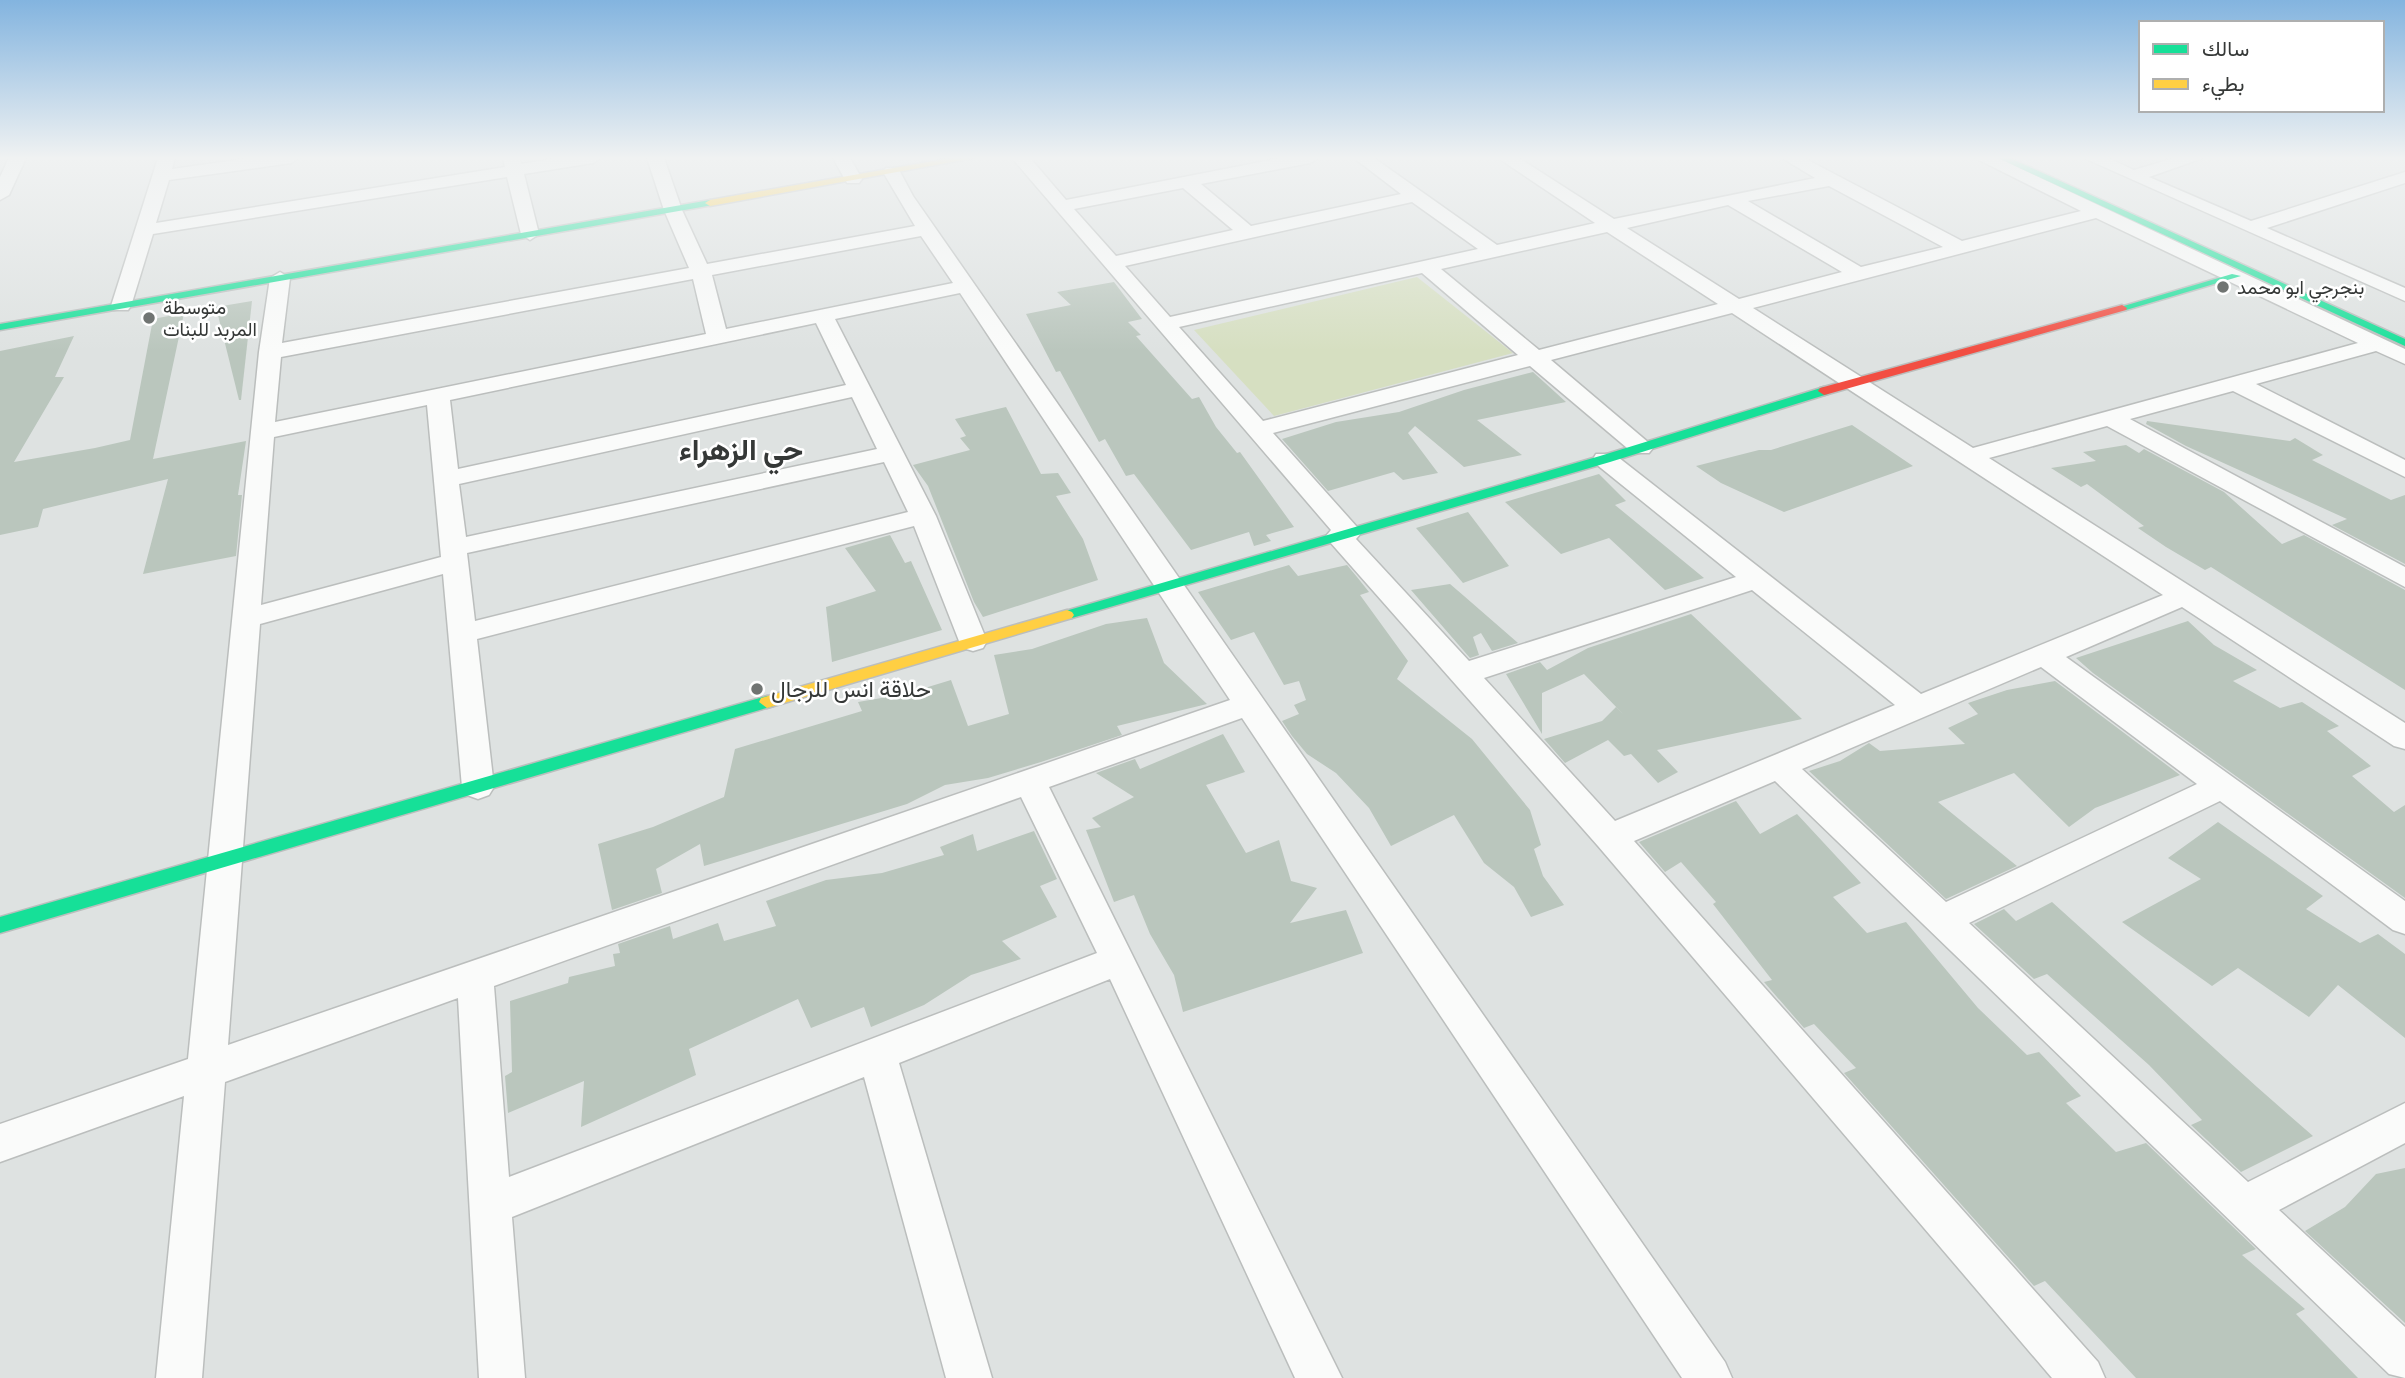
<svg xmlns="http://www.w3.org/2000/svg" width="2405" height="1378" font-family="'Fira Sans Condensed',Vazirmatn,sans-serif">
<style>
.green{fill:#d6dfc1}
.building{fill:#bac6bd}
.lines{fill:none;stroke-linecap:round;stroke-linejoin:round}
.street-casing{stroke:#bbbebd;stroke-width:3}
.fast-casing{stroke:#bbbebd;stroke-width:3}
.slow-casing{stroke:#bbbebd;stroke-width:3}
.jam-casing{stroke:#bbbebd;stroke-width:3}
.street{fill:#fafbfa;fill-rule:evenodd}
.fast{fill:#16e098;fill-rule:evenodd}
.slow{fill:#ffcf43;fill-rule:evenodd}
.jam{fill:#f24e42;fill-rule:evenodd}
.poi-dot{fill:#707472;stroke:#fff;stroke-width:2.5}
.labels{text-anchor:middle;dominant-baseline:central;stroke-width:5;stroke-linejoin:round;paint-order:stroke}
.far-poi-label{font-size:19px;fill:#353837;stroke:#fff;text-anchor:start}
.poi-label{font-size:23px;fill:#353837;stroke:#fff;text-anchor:start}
.district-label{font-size:30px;font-weight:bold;fill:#353837;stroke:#fff}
</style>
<rect width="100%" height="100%" fill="#dee2e1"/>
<polygon class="green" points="1417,277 1513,353 1274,416 1194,330"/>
<g class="building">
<polygon points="1114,282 1142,319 1128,322 1141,335 1136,336 1192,399 1199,397 1216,427 1237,453 1240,452 1294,527 1266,535 1271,541 1254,546 1249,532 1191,550 1134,474 1126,476 1105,439 1099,442 1060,371 1056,372 1026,314 1071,305 1057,292"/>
<polygon points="252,301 241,400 239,400 216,307"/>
<polygon points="184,313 153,459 246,441 238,495 242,495 236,556 143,574 168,479 43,509 38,527 0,535 0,351 74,336 55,377 64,377 14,462 95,448 130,440 153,319"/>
<polygon points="1533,372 1566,402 1477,420 1522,455 1464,467 1415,426 1408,433 1438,473 1403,480 1394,472 1328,491 1282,439 1336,422 1399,412 1464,390"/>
<polygon points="1006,407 1041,474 1058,473 1071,493 1056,496 1083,539 1098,580 983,617 974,602 928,486 913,465 970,450 960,438 966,436 955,419"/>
<polygon points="2147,421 2290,441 2295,438 2323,455 2312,460 2391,500 2405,495 2405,564 2332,525 2347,519 2186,446 2146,424"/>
<polygon points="1852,425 1913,466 1784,512 1721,483 1696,466 1759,450 1771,450"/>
<polygon points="2126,445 2139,453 2144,449 2224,492 2282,544 2304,535 2405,590 2405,690 2211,567 2205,570 2166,547 2138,528 2144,526 2087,484 2081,487 2051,468 2096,461 2083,452"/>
<polygon points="1599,474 1626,501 1615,505 1704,578 1665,590 1609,538 1561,554 1505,502"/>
<polygon points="1468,512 1509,566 1463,583 1416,528"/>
<polygon points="890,535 905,563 911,561 942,630 832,662 826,607 876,591 845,548"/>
<polygon points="1289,565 1298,576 1347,565 1357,577 1369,592 1360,595 1408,661 1397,679 1472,739 1530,810 1541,845 1534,849 1543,876 1564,905 1531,917 1514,887 1484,863 1454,815 1391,846 1369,808 1336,773 1307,754 1292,736 1282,721 1299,714 1294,705 1306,700 1299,681 1284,685 1254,632 1231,640 1198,592"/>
<polygon points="1450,584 1464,596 1518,643 1492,651 1481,633 1473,637 1479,655 1470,658 1411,590"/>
<polygon points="1691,614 1802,719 1657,750 1678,772 1658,783 1631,754 1624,756 1608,740 1565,763 1544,739 1602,721 1616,707 1623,714 1584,674 1542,693 1542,734 1506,674 1540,662 1547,670 1588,648"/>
<polygon points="1147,618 1164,663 1207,704 1117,726 1122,735 1041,762 988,778 945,785 907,804 704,866 700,844 656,869 662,893 612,910 598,844 653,827 724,797 735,749 862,711 858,702 905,694 951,680 968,726 1009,714 994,655 1032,649 1106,624"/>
<polygon points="2188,621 2214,645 2257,670 2233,681 2280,708 2302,702 2339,726 2327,731 2371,766 2352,776 2394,812 2405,805 2405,898 2093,673 2076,658"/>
<polygon points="2055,681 2180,775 2095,808 2069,827 2014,773 1938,802 2017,866 1946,899 1809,771 1840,761 1869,743 1880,751 1965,744 1948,728 1978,714 1968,703 2007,690"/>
<polygon points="1223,734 1245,772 1206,785 1246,853 1279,840 1291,881 1317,888 1290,923 1346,910 1363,953 1183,1012 1174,975 1150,934 1134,895 1114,902 1086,830 1101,827 1092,818 1134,797 1096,773 1135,759 1140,769"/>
<polygon points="1736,801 1760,834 1797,814 1861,883 1833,897 1867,933 1906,922 1978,1008 2027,1055 2039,1052 2081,1096 2066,1103 2116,1152 2146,1143 2256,1249 2242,1255 2305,1309 2296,1314 2358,1378 2136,1378 2045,1281 2034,1286 1844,1073 1856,1068 1814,1024 1804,1028 1764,982 1772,980 1713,904 1716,902 1681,862 1665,872 1639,842"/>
<polygon points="2218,822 2323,896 2306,909 2360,943 2378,934 2405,954 2405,1038 2338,985 2309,1017 2238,968 2212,986 2122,922 2201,879 2168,858"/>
<polygon points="1034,831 1057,879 1040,886 1057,917 1002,941 1021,959 971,975 924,1005 871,1027 864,1007 811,1028 798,999 689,1049 696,1075 581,1127 584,1081 508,1113 505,1076 512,1072 510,1001 568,983 569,977 615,966 613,954 620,953 618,944 670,926 673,939 718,923 724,941 776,926 766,901 826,880 882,873 944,855 940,847 973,834 977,851"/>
<polygon points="2052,902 2257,1087 2313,1136 2241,1172 2191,1125 2202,1120 2149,1065 2047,974 2034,979 1974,924 2004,909 2016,921"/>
<polygon points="2405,1168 2405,1323 2305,1231 2345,1207 2376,1174"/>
</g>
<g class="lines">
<g class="street-casing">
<g id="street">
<polygon points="9,158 26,158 9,195 0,200 0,177"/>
<polygon points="158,158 175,158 172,169 251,158 299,158 291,163 169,180 156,223 505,167 503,158 520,158 521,164 558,158 601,158 593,163 524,174 539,234 530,240 521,234 507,177 153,234 131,306 128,310 114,310 111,306"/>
<path d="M647,158h17l18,52 25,54 208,-38 -32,-54 3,-4h12l15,28 812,1166 7,16h-50l-440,-660 -193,69 293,591h-47l-185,-399 -211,84 93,315h-46l-82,-301 -352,140 13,161h-46l-21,-380 -233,84 -23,296h-46l28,-282 -184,66v-38l188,-65 71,-707 11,-74 10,-6 10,6 -8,65 407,-75 -25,-58zM921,236l32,47 -227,46 -14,-54zM693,279l13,55 -431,88 6,-65zM960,293l270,407 -1002,345 32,-421 183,-50 19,213 5,8 11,4 11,-4 5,-8 -17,-148 437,-113 45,115 4,7 10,3 10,-3 4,-7 -51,-125 -101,-197zM816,323l30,62 -388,84 -8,-69zM852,397l25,52 -411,88 -7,-53zM427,405l14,152 -180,48 13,-168zM884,462l24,50 -433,109 -8,-68zM1021,797l76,156 -588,224 -15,-191z"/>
<polygon points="833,158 850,158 862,179 859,183 847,183"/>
<path d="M1012,158h18l36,42 215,-42h37l-8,5 -109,21 50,42 150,-32 -47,-36h20l123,87 98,-22 -97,-65h21l95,61 201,-41 -33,-20h22l158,83 119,-30 -106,-53h23l407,191v15l-29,-13 -120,33 149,76v17l-172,-86 -103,28 275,148v20l-298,-161 -118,32 416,265v26l-11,-3 -212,-139 -116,50 339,244v33l-12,-4 -173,-129 -251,122 279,259 157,-79v40l-126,67 126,117v51l-16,-4 -614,-593 -141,60 464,521 7,16h-53l-454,-532 -268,-304 -4,-6 5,-6zM1829,186l114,61 -82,20 -113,-66zM1183,188l50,42 -117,26 -42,-47zM1412,202l66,47 -308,68 -45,-51zM1728,205l114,67 -103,27 -112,-71zM2096,218l262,125 -385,105 -220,-140zM1607,232l111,72 -179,46 -98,-81zM1422,273l96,82 -255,66 -84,-94zM1732,313l431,282 -242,99 -307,-240h-18l-3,5 3,5 140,113 -267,84 -113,-122 5,-6 -4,-6 -84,-94 257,-67 103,87h16l4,-5 -4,-5 -98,-83zM1752,590l143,115 -280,116 -131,-143zM2041,667l156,117 -251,118 -144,-133z"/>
<polygon points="2084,158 2108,158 2134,170 2174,158 2203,158 2149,177 2251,221 2405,172 2405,183 2267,228 2405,288 2405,301"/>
</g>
</g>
<g class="fast-casing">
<g id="fast">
<polygon points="1998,158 2010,158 2405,339 2405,346"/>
<polygon points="710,200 715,203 713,205 0,330 0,324"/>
<polygon points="2232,274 2241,276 2126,310 2117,308"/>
<polygon points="1824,387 1830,391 1828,394 1610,462 1072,618 1062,618 1060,615 1062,612 1600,456"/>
<polygon points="767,696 773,698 775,702 773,706 0,933 0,917"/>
</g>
</g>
<g class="slow-casing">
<g id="slow">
<polygon points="951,158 974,158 710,206 705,203 710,200"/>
<polygon points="1067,610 1072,612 1074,615 1072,618 767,708 759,702 761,698"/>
</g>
</g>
<g class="jam-casing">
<polygon id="jam" points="2122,305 2127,308 2126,310 1828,394 1824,395 1818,391 1820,388"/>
</g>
<use href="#street" class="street"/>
<use href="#fast" class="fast"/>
<use href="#slow" class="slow"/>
<use href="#jam" class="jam"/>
</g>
<linearGradient id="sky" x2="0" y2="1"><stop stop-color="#83b4df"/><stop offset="0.45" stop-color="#f0f2f2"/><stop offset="1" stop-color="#f0f2f2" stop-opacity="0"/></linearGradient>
<rect width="2405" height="351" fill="url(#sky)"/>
<g class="poi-dot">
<circle cx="2223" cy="287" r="7"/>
<circle cx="149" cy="318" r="7"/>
<circle cx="757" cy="689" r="7"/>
</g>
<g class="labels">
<g class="far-poi-label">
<text x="2237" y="287">بنجرجي ابو محمد</text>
<text x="163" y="307">متوسطة<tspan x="163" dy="22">المربد للبنات</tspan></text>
</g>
<g class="poi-label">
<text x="771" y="689">حلاقة انس للرجال</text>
</g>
<g class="district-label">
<text x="741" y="450">حي الزهراء</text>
</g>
</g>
<rect x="2139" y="21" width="245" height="91" fill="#ffffff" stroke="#aeafaf" stroke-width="2"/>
<rect x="2153" y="44" width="35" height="10" fill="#16e098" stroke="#aeafaf" stroke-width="2"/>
<text x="2202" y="56" font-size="21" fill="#353837">سالك</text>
<rect x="2153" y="79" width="35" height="10" fill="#ffcf43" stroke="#aeafaf" stroke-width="2"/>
<text x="2202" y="91" font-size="21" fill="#353837">بطيء</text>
</svg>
